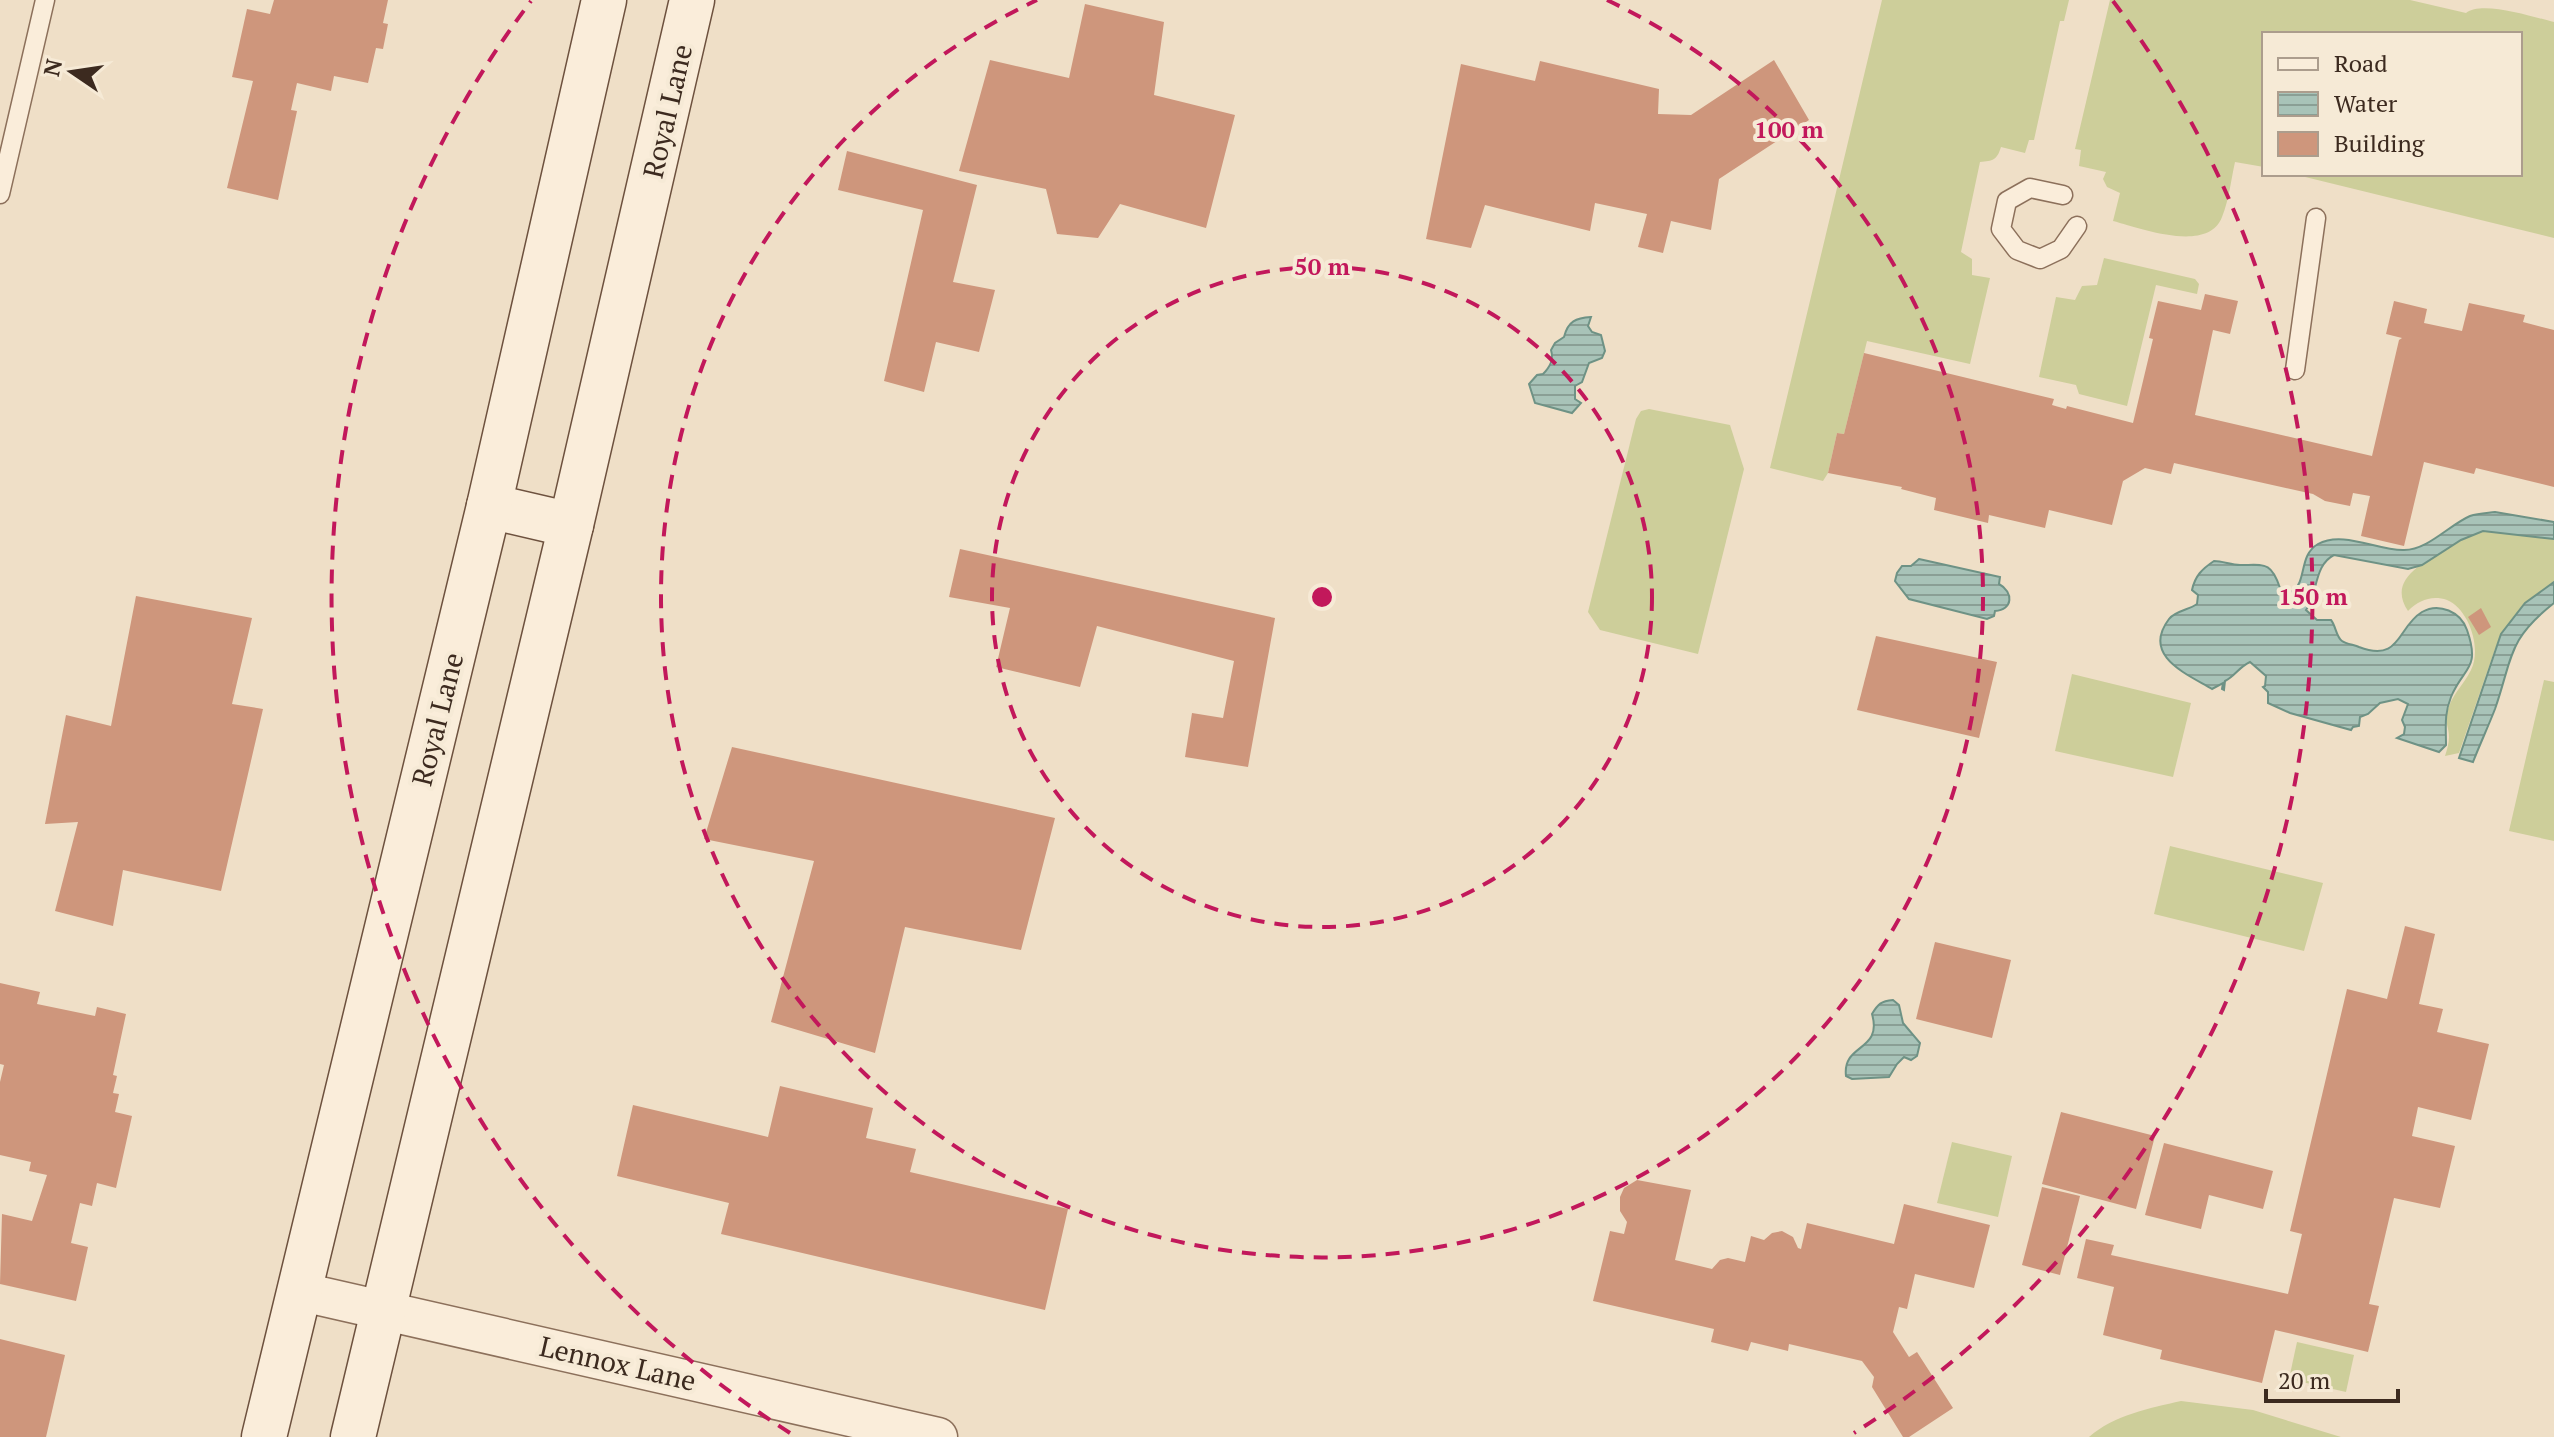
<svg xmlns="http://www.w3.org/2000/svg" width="2554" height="1437" font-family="'PT Serif',serif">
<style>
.grass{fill:#cdce9a}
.water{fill:url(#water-rules);stroke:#6e9285;stroke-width:2}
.building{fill:#ce967c}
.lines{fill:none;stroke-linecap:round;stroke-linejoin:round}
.lane-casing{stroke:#8c705b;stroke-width:21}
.street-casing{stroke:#8c705b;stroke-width:41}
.secondary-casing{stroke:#6d513e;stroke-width:47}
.lane{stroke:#faedda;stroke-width:18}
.street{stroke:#faedda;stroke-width:38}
.secondary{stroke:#faedda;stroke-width:44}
.ring{fill:none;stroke:#c2185b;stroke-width:4;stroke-dasharray:14 10}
.labels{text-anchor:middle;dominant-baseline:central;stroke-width:8;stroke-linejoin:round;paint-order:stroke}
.street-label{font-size:28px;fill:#3c2a1f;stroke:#f6ead6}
.centre{fill:#c2185b;stroke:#f6ead6;stroke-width:4}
.ring-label{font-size:24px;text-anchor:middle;font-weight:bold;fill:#c2185b;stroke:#f6ead6;stroke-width:8;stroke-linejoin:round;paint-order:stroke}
</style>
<defs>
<pattern id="water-rules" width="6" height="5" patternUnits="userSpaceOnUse" patternTransform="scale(2)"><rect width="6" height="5" fill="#a8c3b8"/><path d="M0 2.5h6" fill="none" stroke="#8a9f95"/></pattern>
</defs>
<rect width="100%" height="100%" fill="#efdfc7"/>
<g class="grass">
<path d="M1882,0h187l-5,21h-4l-26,119h-5l-4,13 -24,-6c-4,13 -8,14 -21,15l-19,90 11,7v16l18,3 -20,86 -103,-23 -23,93 -7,-1 -9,40 -5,8 -53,-13z"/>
<path d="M2110,0h300l56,13c16,-13 67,4 88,9v216l-261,-64h227v-140h-256v133l-29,-5c-4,18 -6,38 -13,55 -14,37 -82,11 -109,4l7,-28 -13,-6 -4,-8 3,-7 -27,-6 2,-16 -6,-1z"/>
<polygon points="2104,258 2195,279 2199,284 2197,294 2156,285 2127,406 2079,394 2076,385 2039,377 2056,297 2075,300 2082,286 2097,285"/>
<polygon points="1649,409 1730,425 1744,469 1698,654 1600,630 1588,612 1636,419 1641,411"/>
<path d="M2492,530l62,9v43l-36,29 -23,38 -36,104 -14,3c2,-6 4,-13 4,-19 0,-9 -4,-14 -2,-24 4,-18 16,-27 24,-43 11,-21 -2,-61 -24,-70 -15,-5 -28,0 -39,11 -21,-31 15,-48 37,-61 14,-8 31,-20 47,-20z"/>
<polygon points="2072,674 2191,703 2173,777 2055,751"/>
<polygon points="2544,680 2554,682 2554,841 2509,831"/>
<polygon points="2170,846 2323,883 2304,951 2154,914"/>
<polygon points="1952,1142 2012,1156 1998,1217 1937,1203"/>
<polygon points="2297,1342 2354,1355 2346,1392 2289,1379"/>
<path d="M2181,1401l72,9 88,27h-252c25,-22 61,-29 92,-36z"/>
</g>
<g class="water">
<path d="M1591,317l-3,9 4,6 9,3 4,16 -3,7 -13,5 -7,19 -7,4v13l6,4 -9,10 -37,-10 -6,-19 8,-9 6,-1c7,-7 11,-14 8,-24l4,-7 9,-6c4,-16 12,-19 27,-20z"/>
<path d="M2495,512l59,10v17l-71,-8 -22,9 -39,25 -14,4 -74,-14c-20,10 -16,38 -28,55l11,10h14c5,6 5,17 11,21 4,3 13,4 17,6 42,16 38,-20 63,-35 17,-10 39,0 45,18 14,40 -4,37 -16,67 -7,17 -5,30 -5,48l-7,7 -42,-14 7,-4 1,-7 -3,-7 6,-16 -10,-5 -18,4 -12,11 -8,3 -1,9 -6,1 -2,3 -61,-17 -22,-10v-11l-5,-5 2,-1 1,-10 -16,-14c-11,5 -15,14 -25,19l-1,9 -2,-1 1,-6 -11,6c-25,-15 -71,-33 -43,-70 6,-8 20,-9 28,-15l1,-9 -6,-5c3,-14 10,-21 22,-29 9,0 17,4 26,4 24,0 31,-4 40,23l13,4c14,-13 6,-37 25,-48 25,-14 60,7 86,6 24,0 45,-25 66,-34 8,-3 17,-3 25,-4z"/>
<path d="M1919,559l81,18 -1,7c15,8 14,26 -4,27l-1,5 -7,3 -78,-20 -14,-18 2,-8 5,-7h9z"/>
<path d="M2554,582v21c-47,37 -41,54 -59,106 -7,18 -15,35 -22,53l-14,-4 42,-124 24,-31z"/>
<path d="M1893,1000l6,5 4,18 17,20 -3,13 -6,4 -7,-3 -7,7 -8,13 -37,2 -6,-3c-4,-33 37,-24 26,-62 6,-10 9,-13 21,-14z"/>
</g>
<g class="building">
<polygon points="274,0 388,0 383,23 388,24 383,49 376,48 368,83 334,76 331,91 297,83 291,110 297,111 278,200 227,188 253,81 232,77 247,9 270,14"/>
<polygon points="1085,4 1164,22 1154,95 1235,115 1206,228 1120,204 1098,238 1057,234 1046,189 959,171 990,60 1069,78"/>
<polygon points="1774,60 1809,120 1719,179 1711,230 1671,221 1663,253 1638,247 1647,214 1595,203 1590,231 1485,205 1471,248 1426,239 1461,64 1535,81 1540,61 1659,89 1658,114 1691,115"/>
<polygon points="847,151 977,185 953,282 995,290 979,352 936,342 924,392 884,381 923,210 838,190"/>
<polygon points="2205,294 2238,301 2230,334 2213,330 2195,415 2372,456 2399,340 2402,338 2386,334 2394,301 2427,309 2424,323 2462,331 2469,303 2525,315 2523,322 2554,330 2554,487 2476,468 2474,474 2424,462 2404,546 2361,536 2370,496 2353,493 2350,506 2325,501 2313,494 2174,463 2171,474 2145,468 2123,481 2112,525 2049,510 2045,528 1989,515 1988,523 1934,510 1936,498 1901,489 1902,487 1828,473 1837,433 1844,434 1864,353 2054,399 2052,405 2066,409 2067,406 2133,423 2153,339 2149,338 2158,301 2201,310"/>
<polygon points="960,549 1275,618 1248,767 1185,757 1192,713 1223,718 1234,661 1097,626 1080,687 996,667 1010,608 949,597"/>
<polygon points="136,596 252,618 232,704 263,709 221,891 123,870 113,926 55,911 78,822 45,824 66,715 111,726"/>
<polygon points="2481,608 2491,627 2479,635 2468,617"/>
<polygon points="1876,636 1997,662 1979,738 1857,710"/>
<polygon points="732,747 1055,818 1021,950 905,927 875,1053 771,1022 814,861 704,839"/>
<polygon points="2405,926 2435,934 2419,1004 2443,1009 2437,1032 2489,1044 2471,1120 2418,1107 2412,1136 2455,1146 2440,1208 2394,1198 2369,1304 2379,1306 2368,1352 2275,1330 2262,1383 2160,1359 2162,1350 2103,1335 2114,1287 2077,1278 2086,1239 2114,1245 2111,1255 2288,1294 2302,1234 2290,1231 2347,989 2387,999"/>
<polygon points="1935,942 2011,960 1992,1038 1916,1019"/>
<polygon points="0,983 40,992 37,1004 95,1016 97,1007 126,1014 113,1075 117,1076 113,1093 119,1094 115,1112 132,1116 116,1188 97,1183 92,1206 80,1203 71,1243 88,1247 76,1301 0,1284 2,1214 32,1221 47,1175 29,1171 31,1162 0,1155 0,1082 4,1065 0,1064"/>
<polygon points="780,1086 873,1108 866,1138 916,1149 910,1172 1068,1209 1045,1310 721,1234 729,1203 617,1176 633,1105 768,1137"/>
<polygon points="2061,1112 2155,1136 2136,1209 2042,1184"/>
<polygon points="2164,1143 2273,1171 2263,1209 2209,1195 2201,1229 2145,1215"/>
<polygon points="1637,1180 1691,1190 1675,1260 1712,1269 1720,1260 1728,1258 1745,1262 1751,1236 1764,1240 1772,1233 1782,1231 1793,1237 1798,1248 1801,1249 1807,1223 1894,1244 1904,1204 1990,1225 1974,1288 1915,1274 1907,1309 1899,1307 1893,1332 1909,1357 1917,1352 1953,1408 1909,1437 1903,1437 1872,1387 1874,1377 1862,1361 1789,1344 1788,1351 1751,1342 1748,1351 1711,1342 1714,1329 1593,1301 1610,1231 1624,1234 1627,1222 1620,1211 1620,1197 1624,1188"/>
<polygon points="2042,1187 2080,1196 2060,1275 2022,1265"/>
<polygon points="0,1339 65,1355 46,1437 0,1437"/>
</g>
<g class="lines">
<g class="lane-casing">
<g id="lane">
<polyline points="0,194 45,0"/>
<polyline points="2063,195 2030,188 2007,201 2001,229 2017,250 2040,259 2061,249 2077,226"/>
<polyline points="2295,370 2316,218"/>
</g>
</g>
<g class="street-casing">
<polyline id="street" points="298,1291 938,1437"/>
</g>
<g class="secondary-casing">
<g id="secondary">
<polyline points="489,506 571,525"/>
<polyline points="264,1437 489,506 604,0"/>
<polyline points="353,1437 571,525 692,0"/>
</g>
</g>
<use href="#lane" class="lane"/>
<use href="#street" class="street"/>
<use href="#secondary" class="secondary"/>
</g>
<g class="ring">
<circle cx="1322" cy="597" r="330"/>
<path d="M1607 0A661 661 0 1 1 1037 0"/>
<path d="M790 1433A991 991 0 0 1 531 1M2113 1A991 991 0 0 1 1854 1433"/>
</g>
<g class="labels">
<g class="street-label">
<text transform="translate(667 111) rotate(-77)">Royal Lane</text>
<text transform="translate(437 719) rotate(-76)">Royal Lane</text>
<text transform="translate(618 1363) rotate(13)">Lennox Lane</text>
</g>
</g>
<circle cx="1322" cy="597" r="12" class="centre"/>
<g class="ring-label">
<text x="1789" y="138">100 m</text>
<text x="1322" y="275">50 m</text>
<text x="2313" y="605">150 m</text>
</g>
<rect x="2262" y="32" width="260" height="144" fill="#f6ead6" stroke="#ac9d8d" stroke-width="2"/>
<rect x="2278" y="58" width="40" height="12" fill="#faedda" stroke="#ac9d8d" stroke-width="2"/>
<text x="2334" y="72" font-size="24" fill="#3c2a1f">Road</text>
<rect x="2278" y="92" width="40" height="24" fill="url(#water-rules)" stroke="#ac9d8d" stroke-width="2"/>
<text x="2334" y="112" font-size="24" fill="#3c2a1f">Water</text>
<rect x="2278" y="132" width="40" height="24" fill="#ce967c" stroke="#ac9d8d" stroke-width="2"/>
<text x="2334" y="152" font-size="24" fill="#3c2a1f">Building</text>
<g transform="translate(72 72) rotate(283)" stroke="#f6ead6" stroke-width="6" paint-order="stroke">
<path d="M0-6L14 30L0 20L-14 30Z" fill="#3c2a1f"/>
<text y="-12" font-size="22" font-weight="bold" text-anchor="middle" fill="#3c2a1f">N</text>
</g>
<path d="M2266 1389v12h132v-12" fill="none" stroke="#3c2a1f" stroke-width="4"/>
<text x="2278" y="1389" font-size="24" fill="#3c2a1f" stroke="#f6ead6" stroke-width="6" paint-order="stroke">20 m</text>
</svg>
